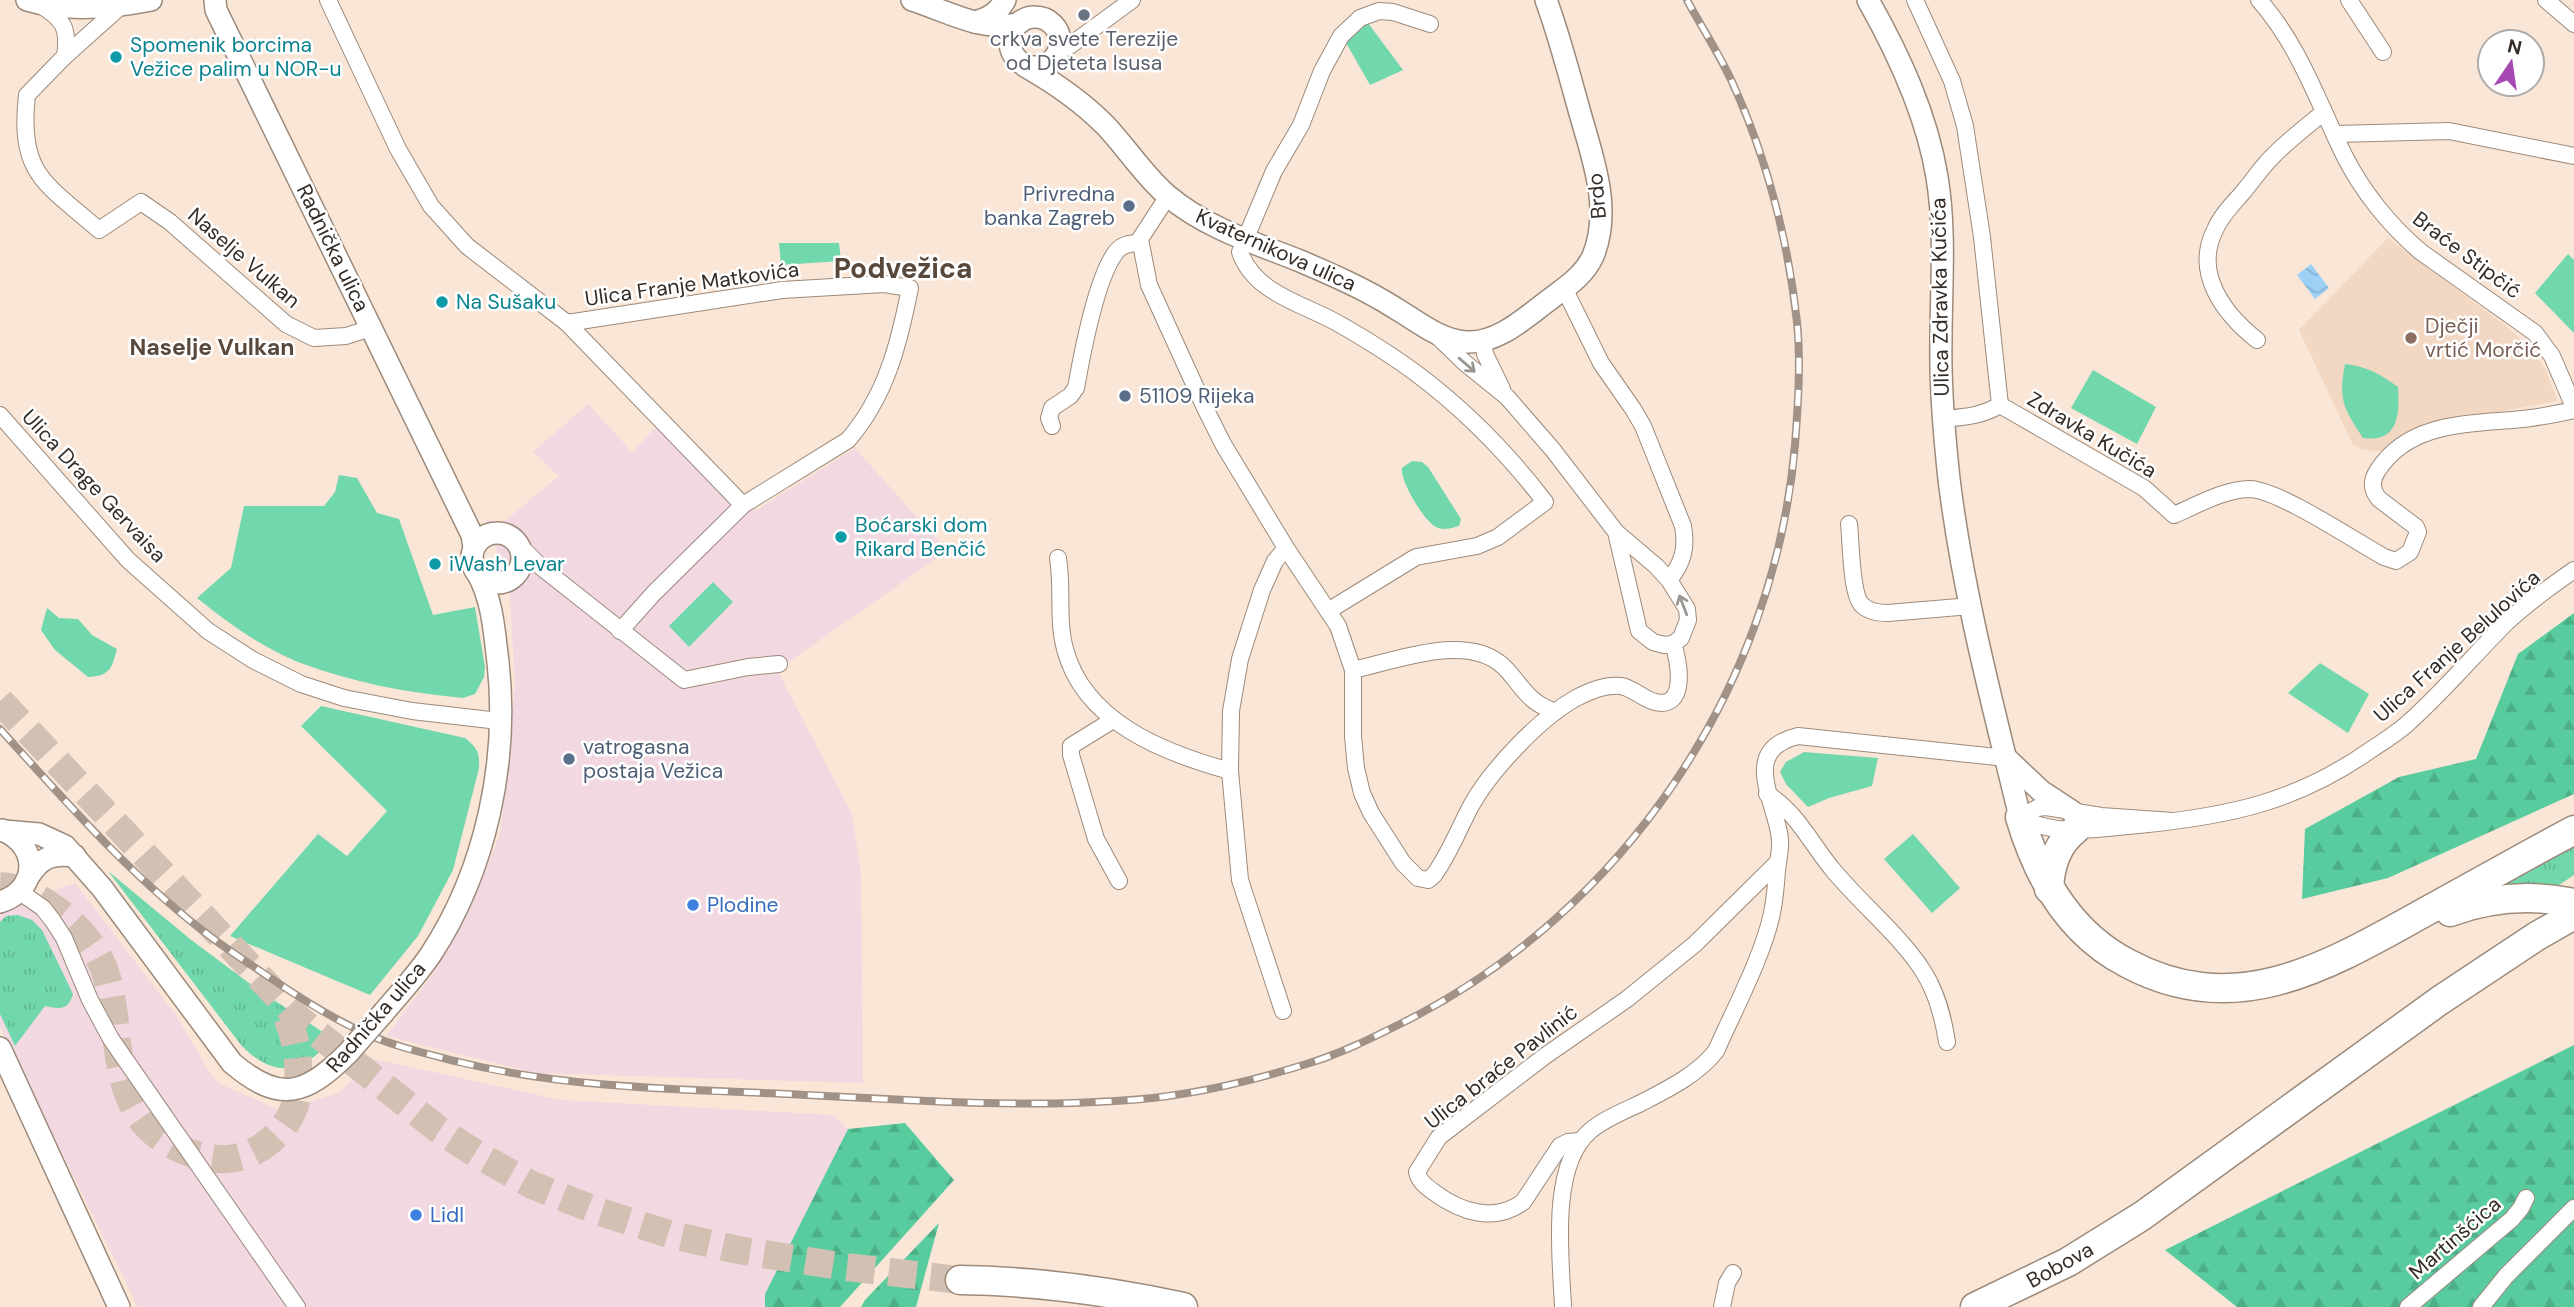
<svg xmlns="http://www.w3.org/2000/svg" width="2574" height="1307" font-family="'DM Sans',sans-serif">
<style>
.commercial{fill:#f1d8e1}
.built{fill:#f2d7c3}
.grass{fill:url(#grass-tufts)}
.forest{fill:url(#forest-firs)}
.green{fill:#71d7ac}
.water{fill:url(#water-waves)}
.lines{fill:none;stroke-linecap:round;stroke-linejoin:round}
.highway-tunnel{stroke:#d2c1b3;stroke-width:28;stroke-dasharray:28 14;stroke-linecap:butt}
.street-casing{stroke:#9c8a7b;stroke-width:18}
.secondary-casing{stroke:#9c8a7b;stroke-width:24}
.highway-casing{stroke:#9c8a7b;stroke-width:31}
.street{stroke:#fff;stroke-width:16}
.secondary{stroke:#fff;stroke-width:21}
.highway{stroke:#fff;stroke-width:28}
.rail-casing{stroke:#a19287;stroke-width:8}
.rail{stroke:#fff;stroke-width:5;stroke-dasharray:16;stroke-linecap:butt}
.secondary-bridge-casing{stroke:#9c8a7b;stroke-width:24;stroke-linecap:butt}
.secondary-bridge{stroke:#fff;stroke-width:21}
.oneway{stroke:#9a9692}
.worship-dot{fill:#6b7280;stroke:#fff;stroke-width:2.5}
.culture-dot{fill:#0f9aa8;stroke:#fff;stroke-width:2.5}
.service-dot{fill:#5c6f8a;stroke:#fff;stroke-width:2.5}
.education-dot{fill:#8d6e63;stroke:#fff;stroke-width:2.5}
.shop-dot{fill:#3f7fe0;stroke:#fff;stroke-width:2.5}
.labels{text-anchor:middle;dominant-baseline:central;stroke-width:5;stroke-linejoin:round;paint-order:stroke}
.worship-label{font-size:21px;fill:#5b616d;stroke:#fff}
.culture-label{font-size:21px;fill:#0d838f;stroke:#fff;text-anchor:start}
.service-label{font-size:21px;fill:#4e5e75;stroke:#fff;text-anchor:start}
.street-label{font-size:21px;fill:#342c26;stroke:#fff}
.education-label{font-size:21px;fill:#785e54;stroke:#fff;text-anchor:start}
.shop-label{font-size:21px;fill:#366cbe;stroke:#fff;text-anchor:start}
.neighbourhood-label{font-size:23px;font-weight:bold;fill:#59493c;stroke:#fff}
.district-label{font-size:28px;font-weight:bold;fill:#59493c;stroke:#fff}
</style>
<defs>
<pattern id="grass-tufts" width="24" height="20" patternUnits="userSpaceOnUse" patternTransform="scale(1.75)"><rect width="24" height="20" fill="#71d7ac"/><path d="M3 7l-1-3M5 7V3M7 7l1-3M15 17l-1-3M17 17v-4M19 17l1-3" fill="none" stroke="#62b994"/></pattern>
<pattern id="forest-firs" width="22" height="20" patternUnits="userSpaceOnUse" patternTransform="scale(1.75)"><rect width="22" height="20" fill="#58cc9e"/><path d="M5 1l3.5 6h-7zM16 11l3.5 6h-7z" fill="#4daf88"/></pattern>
<pattern id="water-waves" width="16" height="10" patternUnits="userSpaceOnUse" patternTransform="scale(1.75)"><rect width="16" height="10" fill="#9cd0f5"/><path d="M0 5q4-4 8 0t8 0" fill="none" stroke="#87b3d2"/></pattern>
</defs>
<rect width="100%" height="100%" fill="#fae6d6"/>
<g class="commercial">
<polygon points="588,404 632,452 657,426 757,510 855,448 947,551 777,670 852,814 861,873 863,1083 536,1073 386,1036 434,973 480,884 500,834 515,683 509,585 486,519 501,524 559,476 533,452"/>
<polygon points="75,883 176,1015 211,1074 220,1084 282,1111 338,1093 374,1059 561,1100 833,1115 848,1129 765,1294 765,1307 138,1307 0,1027 0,915 12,904"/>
</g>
<polygon class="built" points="2388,238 2507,327 2529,346 2545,369 2558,401 2426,425 2405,435 2383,451 2363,450 2353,445 2299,330"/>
<g class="grass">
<polygon points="2574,845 2574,875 2556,887 2508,887 2506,882"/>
<path d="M108,871l82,68 67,50 75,49c-28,37 -58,41 -91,7z"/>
<path d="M18,915l14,5 10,10 31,64c-5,17 -13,15 -28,12l-30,40 -15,-32v-92l6,-6z"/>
</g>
<g class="forest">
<polygon points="2574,613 2574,794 2388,878 2302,899 2305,829 2399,777 2476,759 2518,654"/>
<polygon points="2574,1045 2574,1307 2237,1307 2165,1250"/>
<polygon points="905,1123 954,1180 840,1307 765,1307 765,1294 848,1129"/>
<polygon points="939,1223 916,1307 861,1307 865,1300"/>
</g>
<g class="green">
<polygon points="1368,23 1403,70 1370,85 1345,41"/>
<polygon points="779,243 839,243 841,261 781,265"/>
<polygon points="2568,254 2574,260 2574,333 2535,293"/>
<path d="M2345,364c21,2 37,11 53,23 2,28 0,56 -35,51 -19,-29 -25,-38 -18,-74z"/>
<polygon points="2093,370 2156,407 2137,444 2071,408"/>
<path d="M1412,461l10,1 6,5 33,52 -2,7c-8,2 -15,5 -23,1 -12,-6 -36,-46 -34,-59z"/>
<path d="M339,475l18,3 20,35 22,6 34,96 42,-8 10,60 -1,10 -9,17 -12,4c-55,-5 -113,-16 -165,-36 -37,-15 -70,-39 -101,-64l34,-30 13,-62h80l11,-14z"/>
<polygon points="713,582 733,602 689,647 669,626"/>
<path d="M47,608l12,10 19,1 14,16 25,14c-5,19 -7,27 -29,28l-33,-27 -14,-20z"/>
<polygon points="2320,663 2369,694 2348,733 2288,693"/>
<path d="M321,706l144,32c12,9 15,15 14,30l-26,102 -35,66 -48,59 -140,-59 88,-102 29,22 40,-45 -86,-85z"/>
<polygon points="1804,752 1878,758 1872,786 1829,798 1808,807 1786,784 1780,772 1786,762"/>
<polygon points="1913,834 1960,888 1932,913 1884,859"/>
</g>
<polygon class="water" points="2311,264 2329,288 2315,299 2297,275"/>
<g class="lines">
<g class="highway-tunnel">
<polyline points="0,701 299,1019 439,1130 478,1155 532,1185 597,1211 672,1235 738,1250 846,1267 960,1280"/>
<path d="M0,886c21,1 42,13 58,25 22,17 42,40 49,67 13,47 5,97 33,139 17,26 58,44 88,42 35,-3 68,-35 70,-70 2,-29 -2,-56 -16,-82"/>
</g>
<g class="street-casing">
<g id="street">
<polyline points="328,0 398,149 431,206 467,246 567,323 743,505"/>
<polyline points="1915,0 1952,81 1965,126 1982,237 2000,405"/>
<path d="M2259,0c40,45 59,102 85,155 18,36 46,71 77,97l114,81 17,23 22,51"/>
<polyline points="2349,0 2383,52"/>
<polyline points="2546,0 2574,24"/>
<path d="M40,5c24,14 29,24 25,51"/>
<path d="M121,6l-56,50 -38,39c-9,79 18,88 72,135l42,-28 29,20 116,102 28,14 32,-2 25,-8"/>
<polyline points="1068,47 1132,0"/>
<polyline points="2336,134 2449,131 2574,156"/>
<path d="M1168,196l-28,43 9,46 56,123 18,36 63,104 52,78 15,44v66l3,32 6,25 9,20 32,50 15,15 10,2 6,-5c16,-22 25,-47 38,-71 20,-35 68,-86 104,-106 14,-7 29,-14 45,-12 12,2 22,13 34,16 33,8 24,-42 18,-58"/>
<path d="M1564,288l37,75 32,46 10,17 40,100c4,22 0,37 -14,54"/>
<path d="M567,323l215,-33 102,-6 26,4c-11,56 -24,108 -62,152l-105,65 -89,88 -34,38"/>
<polyline points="1436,335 1465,363 1507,397 1553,450 1616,532 1656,566 1669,580 1687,609 1688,620 1681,638 1673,644 1664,645 1653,642 1639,631 1616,532"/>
<polyline points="1483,340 1485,354 1502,389"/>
<path d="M2257,340c-33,-26 -64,-67 -42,-110 6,-15 19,-27 29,-39 10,-12 19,-26 31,-37 15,-15 32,-28 49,-42"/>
<path d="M2000,405l144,83 30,27c23,-10 51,-26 76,-26 29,1 105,52 134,68l12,4 14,-9 8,-20 -2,-5 -37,-28c-8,-9 -8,-19 -1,-29 34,-52 99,-45 153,-52 14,-2 29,-5 43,-8"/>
<polyline points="0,415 128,560 208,631 253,660 301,684 344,698 412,711 499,721"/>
<path d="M1943,419c21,-2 39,-3 57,-14"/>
<path d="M1052,426l-3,-8 3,-10 18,-12 6,-8c6,-34 20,-110 40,-136 6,-8 15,-9 24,-9"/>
<path d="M1849,524c2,17 2,71 13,81 7,7 17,8 26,8l83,-7"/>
<polyline points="517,543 541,567 684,680 748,667 779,664"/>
<path d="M1058,558c5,30 -1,62 7,91 19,73 99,104 165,122"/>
<path d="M1328,611l88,-54 61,-11 21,-9 47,-35c-36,-47 -80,-92 -128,-128 -24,-18 -50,-34 -76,-49 -35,-21 -86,-30 -101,-73l34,-81 27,-46 21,-54 19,-35 19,-18 19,-7 14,1 37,12"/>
<path d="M1353,670c42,-9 114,-38 150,-4 12,11 20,27 33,36 5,4 13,7 19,10"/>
<polyline points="1113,720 1071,746 1071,755 1096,839 1119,881"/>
<path d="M1767,794c29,17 45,51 66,76 28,34 67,65 90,101 14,22 20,45 24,71"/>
<path d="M2173,821l-72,-5 -55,-9 -9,1 -17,9c37,21 80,11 119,8 91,-9 158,-23 233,-76 12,-8 25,-16 35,-25 36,-32 66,-68 100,-102 20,-19 44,-36 67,-52"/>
<polyline points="20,892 43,908 53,921 64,938 90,1000 111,1039 297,1307"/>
<polyline points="1283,1011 1240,880 1230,771 1231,711 1240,659 1262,590 1275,561 1286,548"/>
<path d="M1580,1141l-12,1 -8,4 -37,56c-29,21 -62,10 -88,-9 -8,-6 -16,-11 -18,-21l22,-35 106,-81 82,-57 68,-55 83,-82"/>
<path d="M1563,1307c-2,-48 -14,-141 27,-176 14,-12 34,-20 51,-28 27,-14 56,-28 75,-52 18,-41 47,-95 56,-138 3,-14 4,-28 5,-42 1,-11 4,-22 3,-32 -4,-38 -41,-89 18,-103l208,22"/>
<polyline points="1722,1307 1727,1283 1733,1273"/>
<polyline points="2408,1307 2512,1219 2521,1208 2526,1198"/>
<polyline points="2481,1307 2506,1276 2574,1208"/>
</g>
</g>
<g class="secondary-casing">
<g id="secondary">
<path d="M27,0c39,12 84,8 124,0"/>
<polyline points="215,0 216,10 472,535 474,547"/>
<path d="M912,0c35,11 67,31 105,24"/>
<path d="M1868,0c31,55 59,115 69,177 9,55 4,109 4,165 -1,46 3,91 8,137 14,115 44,227 71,338"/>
<circle cx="1035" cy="42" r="25"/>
<path d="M975,22c14,-4 23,-9 30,-22"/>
<path d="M1025,66c30,17 56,35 80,59 22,23 39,51 63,71 38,32 87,47 132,65 33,14 65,28 95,47 22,13 44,32 71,34 33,2 62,-27 87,-45 16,-12 32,-23 40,-41 20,-49 -2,-102 -15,-150 -10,-36 -19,-71 -32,-106"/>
<circle cx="497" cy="558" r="25"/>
<polyline points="2006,758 2041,791 2073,812"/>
<path d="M4,831l35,3 26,12 37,42 130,175c48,41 74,32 116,-10"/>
<path d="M29,876c12,-19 24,-23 46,-20"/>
<path d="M0,902c39,-12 40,-57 2,-72"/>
<path d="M384,1012c16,-19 33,-37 47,-58 55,-84 78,-193 67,-292 -4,-31 -5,-60 -20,-88"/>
<polyline points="0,1048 119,1307"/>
</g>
</g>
<g class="highway-casing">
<g id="highway">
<path d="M2020,817c18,61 49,116 107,146 109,59 201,3 298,-51 49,-27 99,-55 149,-82"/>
<path d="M2049,889c1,-22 8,-45 26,-59"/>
<path d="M2450,912c41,-15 81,-18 124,-9"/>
<path d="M960,1280c75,1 149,11 223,27"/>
<polyline points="1975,1307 2068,1262 2142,1216 2439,1001 2537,936 2574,915"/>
</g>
</g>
<use href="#street" class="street"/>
<use href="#secondary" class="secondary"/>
<use href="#highway" class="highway"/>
<g class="rail-casing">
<path id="rail" d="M0,729c67,74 135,152 215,211 19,14 38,26 57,39 31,21 61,40 95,55 29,13 61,20 92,28 107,26 217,27 327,32 109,5 220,14 329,7 64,-3 127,-17 188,-36 35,-10 69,-27 101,-43 219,-110 370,-333 391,-577 3,-40 6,-82 2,-123 -9,-82 -30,-163 -64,-238 -13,-29 -31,-56 -46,-84"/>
</g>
<use href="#rail" class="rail"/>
<g class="secondary-bridge-casing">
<polyline id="secondary-bridge" points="348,1053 384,1012"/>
</g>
<use href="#secondary-bridge" class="secondary-bridge"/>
</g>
<defs><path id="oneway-shaft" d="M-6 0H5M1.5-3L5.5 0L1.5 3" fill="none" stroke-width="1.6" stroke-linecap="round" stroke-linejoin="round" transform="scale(1.75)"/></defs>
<g class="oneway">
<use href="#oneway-shaft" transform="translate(1467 365) rotate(41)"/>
<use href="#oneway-shaft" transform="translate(1683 605) rotate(-111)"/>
</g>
<circle class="worship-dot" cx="1084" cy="15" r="7"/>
<g class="culture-dot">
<circle cx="116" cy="57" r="7"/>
<circle cx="442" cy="302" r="7"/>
<circle cx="841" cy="537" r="7"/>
<circle cx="435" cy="564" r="7"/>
</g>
<g class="service-dot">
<circle cx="1129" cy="206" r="7"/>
<circle cx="1125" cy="396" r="7"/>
<circle cx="569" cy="759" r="7"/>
</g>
<circle class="education-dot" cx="2411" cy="338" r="7"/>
<g class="shop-dot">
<circle cx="693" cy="905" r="7"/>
<circle cx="416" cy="1215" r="7"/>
</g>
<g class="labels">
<g class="worship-label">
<text x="1084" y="39">crkva svete Terezije<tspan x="1084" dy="24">od Djeteta Isusa</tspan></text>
</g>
<g class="culture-label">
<text x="130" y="45">Spomenik borcima<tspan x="130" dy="24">Vežice palim u NOR-u</tspan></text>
<text x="456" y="302">Na Sušaku</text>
<text x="855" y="525">Boćarski dom<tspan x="855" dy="24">Rikard Benčić</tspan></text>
<text x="449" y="564">iWash Levar</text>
</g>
<g class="service-label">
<text x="1115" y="194" text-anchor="end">Privredna<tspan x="1115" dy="24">banka Zagreb</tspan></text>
<text x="1139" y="396">51109 Rijeka</text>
<text x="583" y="747">vatrogasna<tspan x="583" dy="24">postaja Vežica</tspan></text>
</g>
<g class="street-label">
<text transform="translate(1597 196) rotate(-95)">Brdo</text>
<text transform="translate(333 248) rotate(64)">Radnička ulica</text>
<text transform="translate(1276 250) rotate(24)">Kvaternikova ulica</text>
<text transform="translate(2467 255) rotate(37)">Braće Stipčić</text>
<text transform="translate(244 258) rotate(41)">Naselje Vulkan</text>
<text transform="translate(692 284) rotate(-8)">Ulica Franje Matkovića</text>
<text transform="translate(1940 297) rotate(-91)">Ulica Zdravka Kučića</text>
<text transform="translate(2092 435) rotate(31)">Zdravka Kučića</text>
<text transform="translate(94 486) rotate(47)">Ulica Drage Gervaisa</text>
<text transform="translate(2457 646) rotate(-42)">Ulica Franje Belulovića</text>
<text transform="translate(376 1017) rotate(-49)">Radnička ulica</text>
<text transform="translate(1501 1067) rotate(-38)">Ulica braće Pavlinić</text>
<text transform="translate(2455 1238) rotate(-41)">Martinšćica</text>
<text transform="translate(2060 1265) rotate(-29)">Bobova</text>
</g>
<g class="education-label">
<text x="2425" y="326">Dječji<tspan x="2425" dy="24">vrtić Morčić</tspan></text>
</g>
<g class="shop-label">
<text x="707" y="905">Plodine</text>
<text x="430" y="1215">Lidl</text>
</g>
<g class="neighbourhood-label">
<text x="212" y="347">Naselje Vulkan</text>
</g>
<g class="district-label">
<text x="903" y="268">Podvežica</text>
</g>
</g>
<g transform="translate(2511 63) rotate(13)"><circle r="33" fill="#ffffff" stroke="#aeaba8" stroke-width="2"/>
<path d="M0-5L12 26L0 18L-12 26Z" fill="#a649b2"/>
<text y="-10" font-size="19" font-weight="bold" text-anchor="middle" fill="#342c26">N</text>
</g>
</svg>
